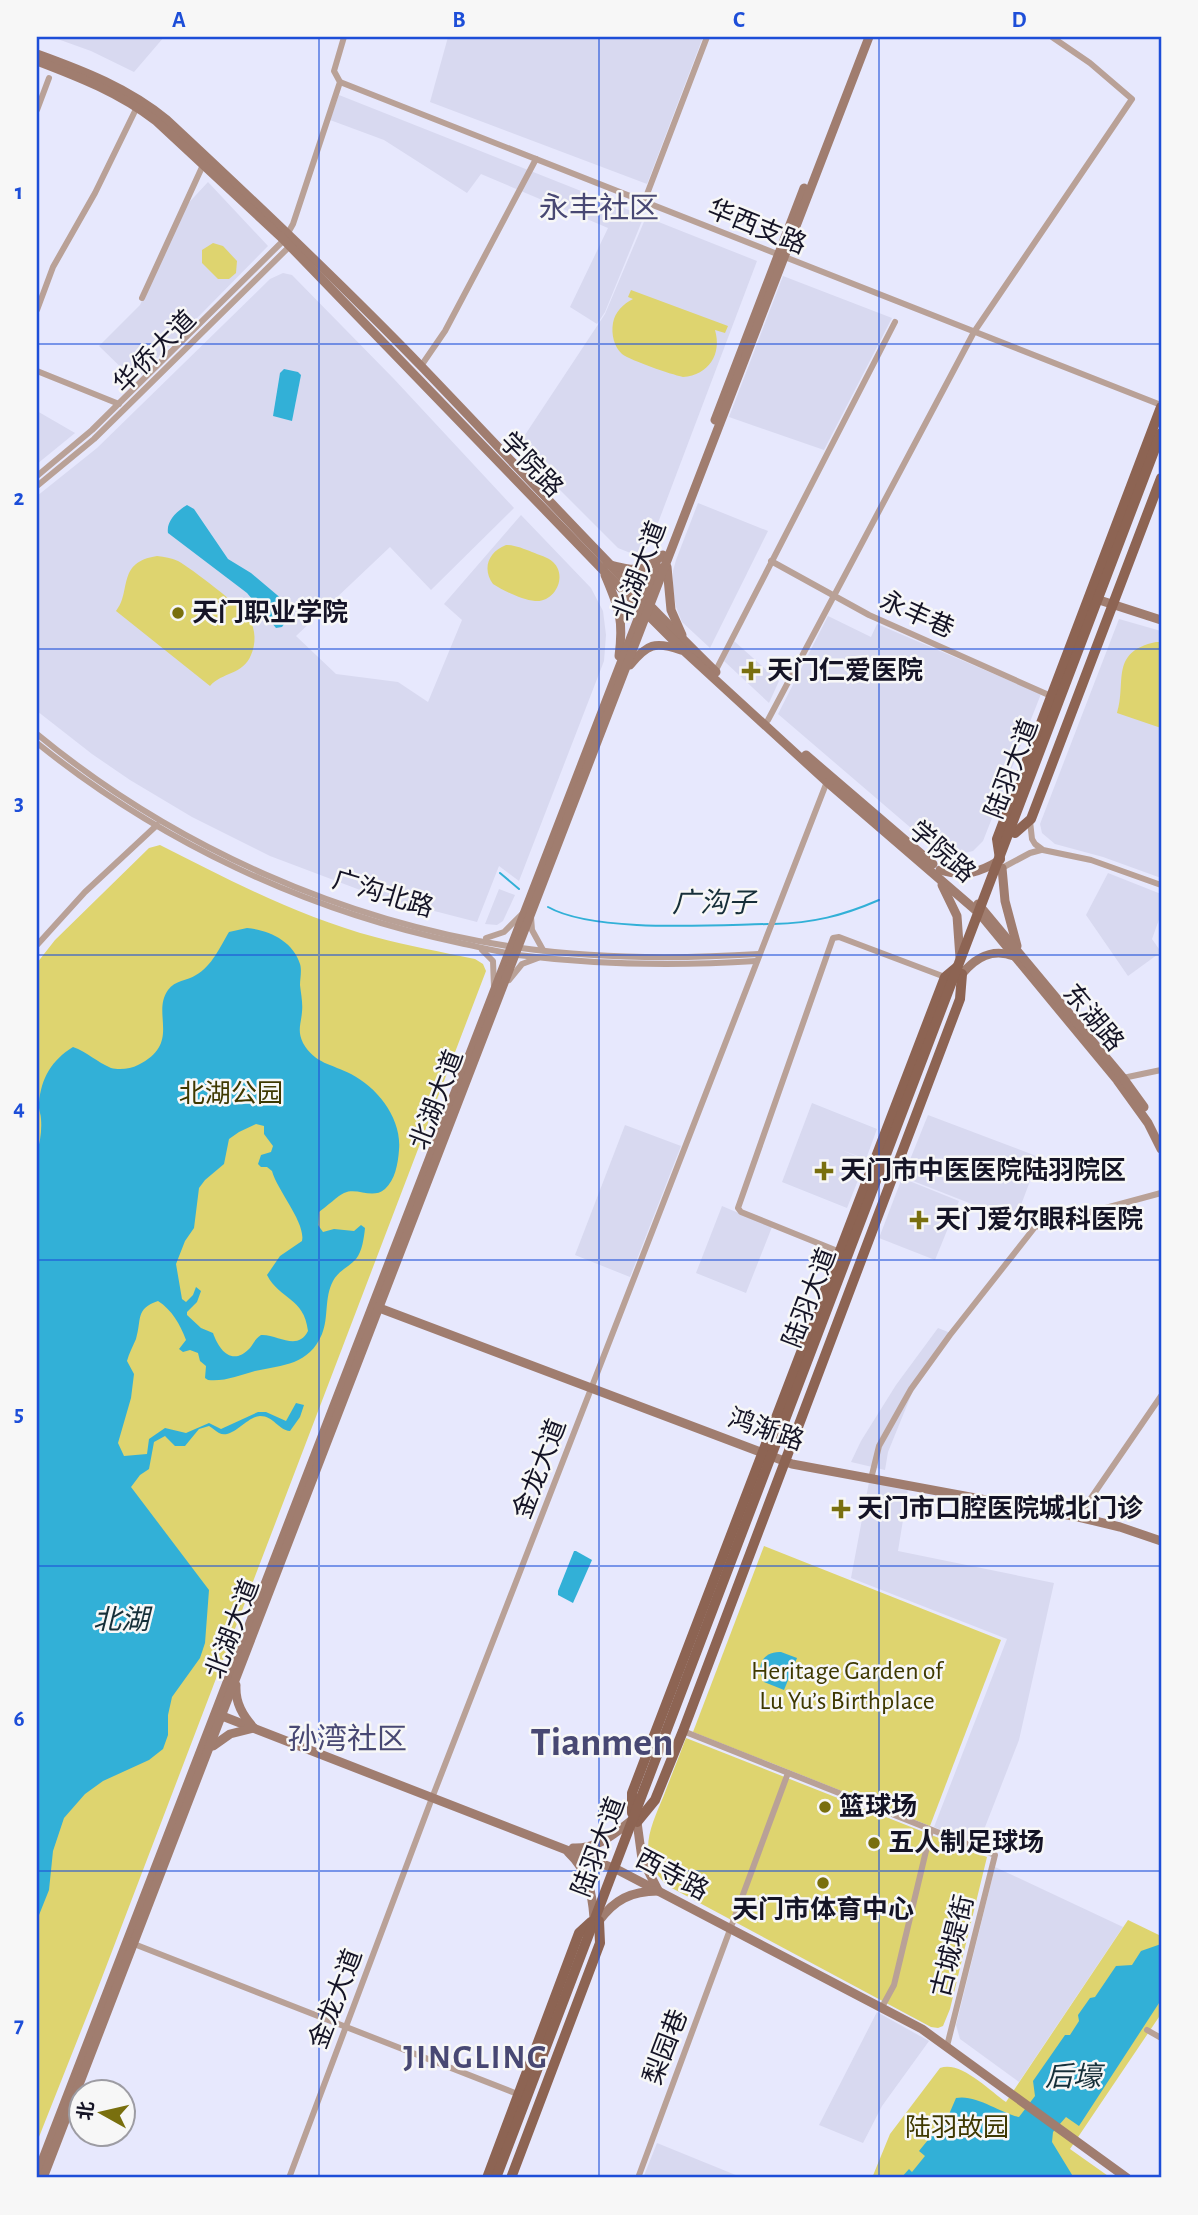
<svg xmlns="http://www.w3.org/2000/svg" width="1198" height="2215" font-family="'Alegreya Sans','Noto Sans SC',sans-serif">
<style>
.built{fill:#d8d9f0}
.green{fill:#ded46f}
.water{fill:#32b0d7;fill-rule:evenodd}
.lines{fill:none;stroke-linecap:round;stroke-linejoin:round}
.stream{stroke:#32b0d7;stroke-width:2}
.street{stroke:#b9a197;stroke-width:6}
.secondary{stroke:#a07d6f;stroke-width:9}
.primary{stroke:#8d6453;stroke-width:10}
.grid{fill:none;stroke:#1d4ed8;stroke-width:2;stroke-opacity:0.55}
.poi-dot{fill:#796f0e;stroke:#f7f7f7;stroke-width:2.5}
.labels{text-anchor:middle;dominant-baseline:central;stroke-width:5;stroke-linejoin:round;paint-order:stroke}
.street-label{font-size:26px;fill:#151426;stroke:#f7f7f7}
.poi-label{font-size:26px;font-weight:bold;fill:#151426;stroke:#f7f7f7;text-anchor:start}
.park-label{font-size:26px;fill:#3e3800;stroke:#f7f7f7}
.water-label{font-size:28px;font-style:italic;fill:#162f39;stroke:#f7f7f7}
.quarter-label{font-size:30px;fill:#484873;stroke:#f7f7f7}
.district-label{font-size:33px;font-weight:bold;letter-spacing:2px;fill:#484873;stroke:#f7f7f7}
.town-label{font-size:40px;font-weight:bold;fill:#484873;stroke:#f7f7f7}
.neatline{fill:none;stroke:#1d4ed8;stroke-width:2.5}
.grid-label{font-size:23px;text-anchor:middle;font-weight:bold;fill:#1d4ed8}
</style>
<rect width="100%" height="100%" fill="#e7e8fd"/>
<g class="built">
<polygon points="52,37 164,37 134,72 91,51"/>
<polygon points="448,37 703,37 647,184 430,102"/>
<polygon points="339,95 644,216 605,312 597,324 570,307 608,228 481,174 467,193 384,140 330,120"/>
<polygon points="208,182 268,246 135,381 99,346 140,305 182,210"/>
<polygon points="646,217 757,261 650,544 643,552 633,554 618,548 517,447 605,314"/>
<polygon points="283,273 292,275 394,379 514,508 431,590 390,547 296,636 336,674 398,682 428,702 462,620 444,604 521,515 591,588 603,611 606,635 604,661 519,881 499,866 477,922 376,896 270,856 192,817 130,780 92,754 37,711 37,496 97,448 270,279"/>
<polygon points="783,276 892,318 824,450 729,417"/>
<polygon points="37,411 75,433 37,464"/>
<polygon points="698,503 768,531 710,648 682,622 676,607 673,590 673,571 676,560"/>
<polygon points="828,616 871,637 877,624 1041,694 983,841 973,851 961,854 944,853 932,846 778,714"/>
<polygon points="1119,619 1161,631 1161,878 1103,857 1055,844 1042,833 1040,824"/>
<polygon points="734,641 779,681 769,703 724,661"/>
<polygon points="1108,873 1161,894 1161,914 1152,939 1161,952 1128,976 1086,915"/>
<polygon points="499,889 515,895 503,921 497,925 485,924"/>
<polygon points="812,1103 877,1129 866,1159 841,1150 866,1160 847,1208 782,1182"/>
<polygon points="928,1115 1039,1157 1015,1221 903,1177"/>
<polygon points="625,1125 681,1146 630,1277 575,1255"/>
<polygon points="902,1178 959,1201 935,1260 879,1238"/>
<polygon points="722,1206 772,1227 746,1293 696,1273"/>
<polygon points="938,1328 953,1334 912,1393 888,1452 885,1470 851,1462 861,1441 896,1385"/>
<polygon points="869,1482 908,1489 898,1551 1054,1583 1019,1740 978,1845 934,1827 1007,1639 851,1578"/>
<polygon points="995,1867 1123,1927 1019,2082 960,2039 956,2025"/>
<polygon points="877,2012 929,2041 882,2106 863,2143 819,2125"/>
<polygon points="657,2143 743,2178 643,2178"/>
</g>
<g class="green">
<polygon points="213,243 223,246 237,261 236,273 229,279 218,279 202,263 202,250"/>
<path d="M631,290l97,36 -3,7 -10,-3c7,24 -6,45 -32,47 -13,-3 -51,-16 -61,-23 -8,-7 -11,-20 -9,-31 2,-11 10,-19 20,-24l-5,-2z"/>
<path d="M506,545c9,0 18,4 26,7 7,3 16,5 21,10 15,14 2,41 -18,39 -13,-1 -31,-10 -42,-17 -11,-15 -5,-32 13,-39z"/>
<path d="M157,556c8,1 14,2 21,5 14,8 63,45 71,58 7,10 7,25 2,36 -8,20 -29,17 -41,31l-94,-75c16,-19 0,-49 41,-55z"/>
<path d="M1156,642h5v86l-44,-15c10,-31 -8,-61 39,-71z"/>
<path d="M160,845c69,35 140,72 215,92 33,9 67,15 100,22l8,5 3,7 -388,1017 -61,154v-1179l18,-23 94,-92z"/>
<polygon points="764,1546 1001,1640 930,1826 693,1732"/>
<path d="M686,1738l301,119 -37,152 -7,17 -5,2 -7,-1 -263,-141c-33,-29 -18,-57 -4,-91 7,-19 15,-38 22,-57z"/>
<path d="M1128,1920l33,16v78l-91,135 41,29h-239l18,-44 50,-66c20,-8 49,22 66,34z"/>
</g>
<g class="water">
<polygon points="284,369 298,372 301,375 292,421 273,416 280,373"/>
<path d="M187,505l7,4 34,50 23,14 32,27 -1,11 5,9 -5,7 -6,1 -29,-35 -79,-60c-2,-12 9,-22 19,-28z"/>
<path d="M247,928c22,2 46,13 53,36 2,6 0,15 0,21 1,9 3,18 2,27 -1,12 -5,19 1,31 12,21 29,21 48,31 27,14 51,45 48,76 -1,14 -4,30 -14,39 -13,11 -27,-2 -41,4 -5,2 -18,14 -25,19l-1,13 5,7 11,-3 20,2 7,-6 4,3c-1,10 -3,24 -9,31 -7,8 -18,12 -23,22 -9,17 -4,36 -11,53 -13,31 -39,31 -67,37 -15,4 -31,11 -47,9l-3,-2 1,-12 -6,-5 -2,-8 -8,-3 -7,2 -4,-3 7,-9c-6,-16 -14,-30 -28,-39 -23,8 -16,18 -22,38 -3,7 -7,14 -9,22l7,13 -3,24 -13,45 6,13 23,-2 2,-15 16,-11 21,5 23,-10 12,6 37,-17h8l20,9 10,-18 8,2 -4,12 -10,14c-12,-1 -16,-15 -30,-15 -13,0 -28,24 -41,17 -4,-2 -6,-5 -10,-7l-10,3 -14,17h-10l-10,-10 -11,6 -5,27 -9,6 -9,12 78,103 -4,53 -5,15 -28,39 -4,18v20l-5,14 -14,11 -46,21 -18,13 -21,24 -11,33 -4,39 -12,30v-767c3,-11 5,-22 4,-34 0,-5 -3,-10 -2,-16 2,-25 13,-43 34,-56 14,5 24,15 38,21 8,2 20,1 27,-3 44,-22 13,-51 30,-75 7,-10 19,-9 28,-15 16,-9 24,-28 33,-43zM256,1124l8,2v8l9,12 -2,6 -10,3 -3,9 3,3h6l5,4c5,19 34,52 30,70l-22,15 -13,19c13,25 37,22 41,56 -11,21 -30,3 -47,4 -6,4 -7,8 -11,13 -18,19 -31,2 -37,-15l-12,-5 -14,-13v-3l10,-10 4,-11 -5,-4 -3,8 -7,7 -4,-3 -6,-35 9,-23 9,-13 5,-40 6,-8 19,-16 5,-25 10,-7z"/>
<polygon points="574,1551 576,1551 592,1560 573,1603 558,1595 558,1591"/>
<path d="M781,1652l16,6 -13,32 -20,-8c-9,-16 -1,-31 17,-30z"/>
<path d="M1161,1944v56l-82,126 -13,-9 -13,15 -1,10 22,36h-173l8,-9 3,3 13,-16 -6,-5 17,-21 5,-13 6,2 9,-21c20,-4 44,15 63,19l16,-21 -2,-15 32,-46h5l9,-14 -1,-6 12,-17 5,-1 21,-31 16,-1 9,-14z"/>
</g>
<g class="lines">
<g class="stream">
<polyline points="500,873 519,889"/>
<path d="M548,907c46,26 164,18 220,17"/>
<path d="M773,924c40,-1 69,-8 106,-24"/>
</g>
<g class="street">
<polyline points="340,82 1161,405"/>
<polyline points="37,110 49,78"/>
<polyline points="644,202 707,37"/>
<polyline points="142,298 203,165"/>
<polyline points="37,310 53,267 95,193 137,107"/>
<polyline points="421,366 445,331 536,159"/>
<polyline points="37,371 119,404"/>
<polyline points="37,476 92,430 284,240 293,224 340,82 334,71 344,37"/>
<polyline points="37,486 94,439 292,244"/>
<polyline points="771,561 869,615 1051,696"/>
<polyline points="715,672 895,322"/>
<polyline points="768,720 974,332 1132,99 1090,63 1052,37"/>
<path d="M37,734c137,113 308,189 484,214 79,11 159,11 238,6"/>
<path d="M37,743c123,99 269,168 423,200 19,4 39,9 58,12 79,10 159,11 238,6"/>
<polyline points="1030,821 1032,839 1035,844 1043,850 1091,860 1161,885"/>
<polyline points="1002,868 1030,853 1041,850"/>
<polyline points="531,917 532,930 543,950"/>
<polyline points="486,938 504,932 522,914"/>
<polyline points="37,945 85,892 157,825"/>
<polyline points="482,950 493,961 494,987"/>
<polyline points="509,980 522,964 538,958"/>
<polyline points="1123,1078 1161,1070"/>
<polyline points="840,1252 741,1212 738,1208 833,938 839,937 945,977"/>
<polyline points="871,1479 879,1446 911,1389 950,1335 1035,1227 1161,1193"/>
<polyline points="1078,1517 1161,1396"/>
<polyline points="683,1731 995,1855 947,2046"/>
<polyline points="134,1944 520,2095"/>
<polyline points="882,2007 894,1985 931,1830"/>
<polyline points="1147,2030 1161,2038"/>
<polyline points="289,2178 432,1798 828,779"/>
<polyline points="638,2178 788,1773"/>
</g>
<g class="secondary">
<path d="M37,54c47,17 91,34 130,66 87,81 173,162 255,247 98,102 193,206 294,305"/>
<path d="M37,61c42,16 83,32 119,60l128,119 319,330 81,81 143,131 152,131 138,167 31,43 13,26"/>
<polyline points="715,420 804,188"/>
<path d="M607,564c26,7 35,10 56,-9"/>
<polyline points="667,567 671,610 682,635"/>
<path d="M605,575c14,33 19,44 14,81"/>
<polyline points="1093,598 1161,620"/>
<path d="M630,665c17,-21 25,-24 51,-15"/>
<polyline points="806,755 933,864"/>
<polyline points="1002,868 1005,901 1017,946"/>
<path d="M940,870c24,7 39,3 60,-10"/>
<polyline points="942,885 957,916 960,958"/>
<polyline points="978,904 1123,1078 1144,1107"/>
<path d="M962,974c14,-17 30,-26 52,-18"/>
<polyline points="374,1306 792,1464 1078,1517 1120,1527 1161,1541"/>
<polyline points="217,1714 618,1870 922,2029 1127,2178"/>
<path d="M213,1746l17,-12 24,-6c-11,-12 -19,-25 -18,-43"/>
<polyline points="637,1822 642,1859 658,1890"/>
<path d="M573,1848c25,1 41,-14 59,-28"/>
<path d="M568,1852c20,19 24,39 26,66"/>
<path d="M599,1921c15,-21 32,-30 59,-30"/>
<polyline points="37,2174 658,567"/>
<polyline points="43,2178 869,37"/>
</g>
<g class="primary">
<polyline points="1015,833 1031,819 1161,478"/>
<polyline points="1000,859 997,839 1161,407"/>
<polyline points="632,1813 632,1793 945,977 957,967"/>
<polyline points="637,1822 655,1800 683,1731 960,999 962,974"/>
<polyline points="487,2178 579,1933 591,1922"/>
<polyline points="496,2178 1161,433"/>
<polyline points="511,2178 600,1943 599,1921"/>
</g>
</g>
<path class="grid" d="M319,37v2141M599,37v2141M879,37v2141M37,344h1124M37,649h1124M37,955h1124M37,1260h1124M37,1566h1124M37,1871h1124"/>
<g class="poi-dot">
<circle cx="178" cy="613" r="7"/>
<path d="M747.5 660.5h7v7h7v7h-7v7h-7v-7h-7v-7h7z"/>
<path d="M820.5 1160.5h7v7h7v7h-7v7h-7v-7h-7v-7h7z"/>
<path d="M915.5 1209.5h7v7h7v7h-7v7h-7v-7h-7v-7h7z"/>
<path d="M837.5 1498.5h7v7h7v7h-7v7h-7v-7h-7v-7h7z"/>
<circle cx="825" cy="1807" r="7"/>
<circle cx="874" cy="1843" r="7"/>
<circle cx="823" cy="1883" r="7"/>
</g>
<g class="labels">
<g class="street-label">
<text transform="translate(757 227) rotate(22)">华西支路</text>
<text transform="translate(155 352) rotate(-45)">华侨大道</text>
<text transform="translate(531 465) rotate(46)">学院路</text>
<text transform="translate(640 571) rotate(-69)">北湖大道</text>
<text transform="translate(917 615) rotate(24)">永丰巷</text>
<text transform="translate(1012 769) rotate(-69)">陆羽大道</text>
<text transform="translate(942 852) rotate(41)">学院路</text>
<text transform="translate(383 894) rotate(17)">广沟北路</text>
<text transform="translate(1093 1018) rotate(50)">东湖路</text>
<text transform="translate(437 1100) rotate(-69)">北湖大道</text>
<text transform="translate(810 1298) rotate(-69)">陆羽大道</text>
<text transform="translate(766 1430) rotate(19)">鸿渐路</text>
<text transform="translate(540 1469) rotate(-69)">金龙大道</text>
<text transform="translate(233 1629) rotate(-69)">北湖大道</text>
<text transform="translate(599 1847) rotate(-69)">陆羽大道</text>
<text transform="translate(672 1875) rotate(28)">西寺路</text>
<text transform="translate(953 1946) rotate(-76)">古城堤街</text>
<text transform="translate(336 1999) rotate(-69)">金龙大道</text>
<text transform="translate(666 2047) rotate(-69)">梨园巷</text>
</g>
<g class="poi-label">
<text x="192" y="613">天门职业学院</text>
<text x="767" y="671">天门仁爱医院</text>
<text x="840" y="1171">天门市中医医院陆羽院区</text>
<text x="935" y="1220">天门爱尔眼科医院</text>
<text x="857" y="1509">天门市口腔医院城北门诊</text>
<text x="839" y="1807">篮球场</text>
<text x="888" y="1843">五人制足球场</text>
<text x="823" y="1910" text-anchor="middle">天门市体育中心</text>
</g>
<g class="park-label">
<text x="231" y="1094">北湖公园</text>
<text x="847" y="1671">Heritage Garden of<tspan x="847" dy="30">Lu Yu’s Birthplace</tspan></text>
<text x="957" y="2128">陆羽故园</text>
</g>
<g class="water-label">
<text x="714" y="904">广沟子</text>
<text x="121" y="1621">北湖</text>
<text x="1073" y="2078">后壕</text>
</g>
<g class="quarter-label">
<text x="599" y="209">永丰社区</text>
<text x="347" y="1740">孙湾社区</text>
</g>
<g class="district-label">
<text x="476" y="2058">JINGLING</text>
</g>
<g class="town-label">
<text x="602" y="1743">Tianmen</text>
</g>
</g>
<rect width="1198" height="2215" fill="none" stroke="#f7f7f7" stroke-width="77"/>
<g transform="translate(102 2113) rotate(278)"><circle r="33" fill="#f7f7f7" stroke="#9d9ca3" stroke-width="2"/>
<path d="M0-5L12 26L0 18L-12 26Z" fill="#796f0e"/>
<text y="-10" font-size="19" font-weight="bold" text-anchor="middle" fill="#151426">北</text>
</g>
<rect x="38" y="38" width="1122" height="2138" class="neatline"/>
<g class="grid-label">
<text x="179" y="27">A</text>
<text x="459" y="27">B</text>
<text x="739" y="27">C</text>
<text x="1019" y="27">D</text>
<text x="19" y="199">1</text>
<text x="19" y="505">2</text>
<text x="19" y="810">3</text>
<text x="19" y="1115">4</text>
<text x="19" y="1421">5</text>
<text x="19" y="1726">6</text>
<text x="19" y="2032">7</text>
</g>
</svg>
